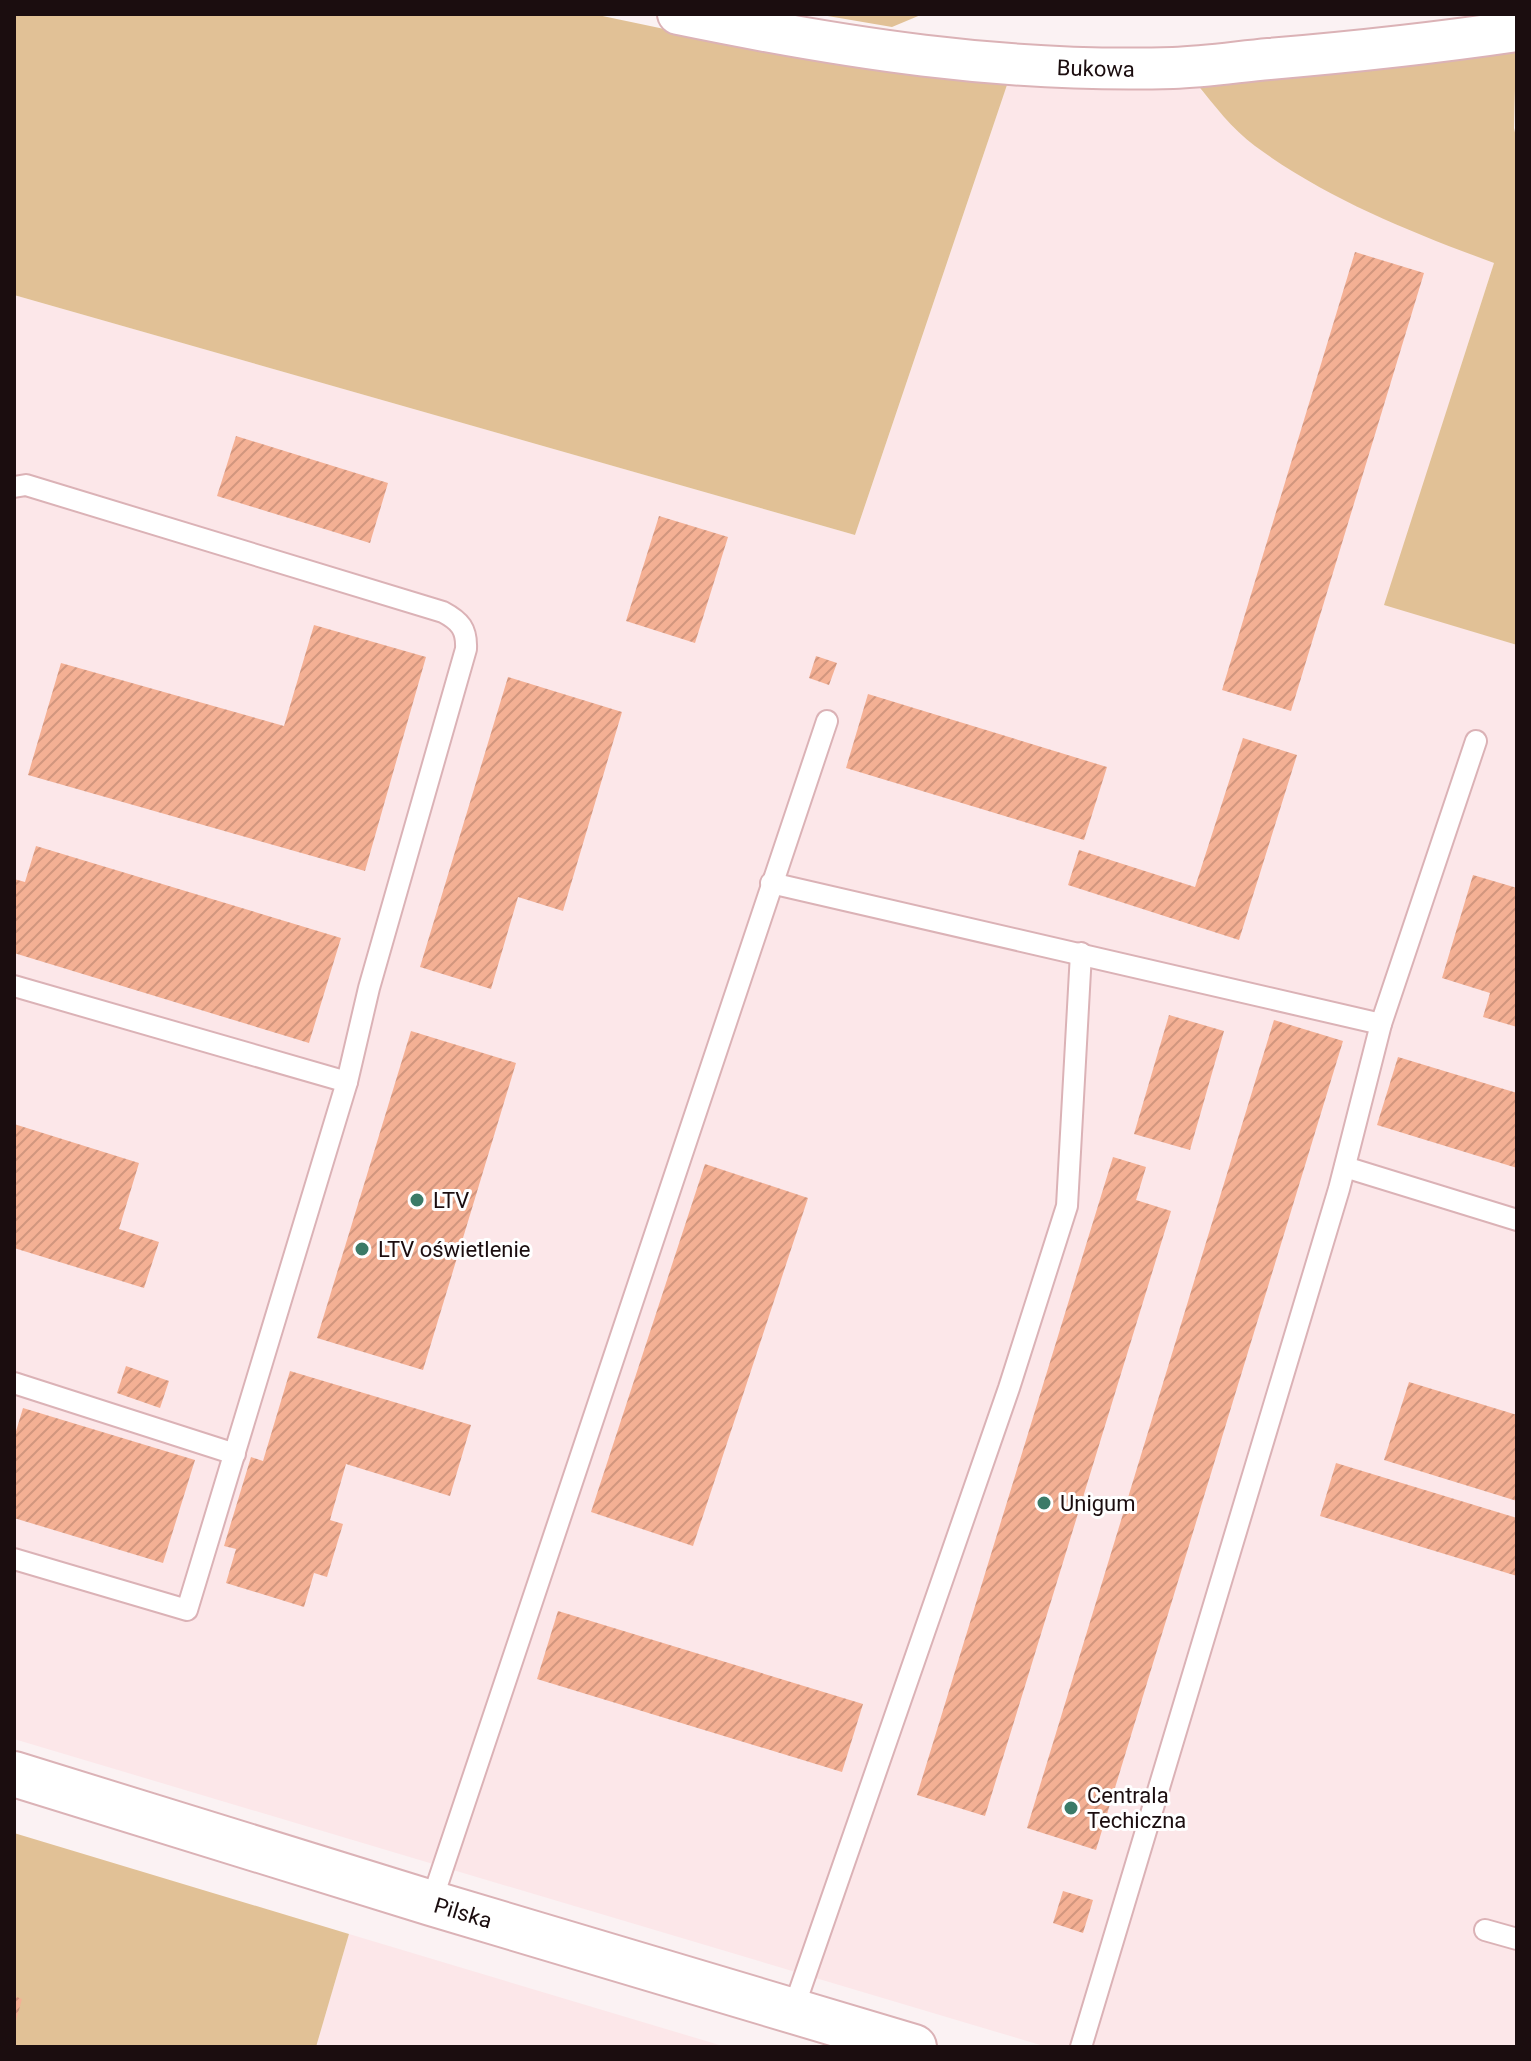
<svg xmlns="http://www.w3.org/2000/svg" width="1531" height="2061" font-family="Roboto,sans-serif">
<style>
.built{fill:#fce7e9}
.green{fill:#e1c196}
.building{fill:url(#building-hatch)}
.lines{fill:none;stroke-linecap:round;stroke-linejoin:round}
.lane-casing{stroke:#dbb2b6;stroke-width:24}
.street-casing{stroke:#dbb2b6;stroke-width:44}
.secondary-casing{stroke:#dbb2b6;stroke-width:48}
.lane{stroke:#fff;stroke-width:20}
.street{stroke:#fff;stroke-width:40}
.secondary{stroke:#fff;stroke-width:44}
.poi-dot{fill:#3b7a67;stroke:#fff;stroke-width:3}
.labels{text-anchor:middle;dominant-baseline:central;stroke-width:6;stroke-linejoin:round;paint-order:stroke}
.street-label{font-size:22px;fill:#1b0d0f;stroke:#fff}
.poi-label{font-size:22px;fill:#1b0d0f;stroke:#fff;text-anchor:start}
</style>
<defs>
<pattern id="building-hatch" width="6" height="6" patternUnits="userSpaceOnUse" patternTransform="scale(2)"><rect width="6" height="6" fill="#f4b094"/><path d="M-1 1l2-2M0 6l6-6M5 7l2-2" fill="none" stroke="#d1967e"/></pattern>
</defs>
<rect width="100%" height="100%" fill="#fbf2f3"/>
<g class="built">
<polygon points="1008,82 1195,83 1226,119 1315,185 1395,223 1494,263 1385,604 1517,645 1517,2047 1047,2047 14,1739 14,295 855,535"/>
<polygon points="349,1934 726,2047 316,2047"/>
</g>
<g class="green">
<polygon points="14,14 593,14 750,47 1008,82 855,535 14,295"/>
<polygon points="816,14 923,14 892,27"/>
<path d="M1516,49l-2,79 3,14v503l-133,-40 110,-342c-83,-31 -167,-64 -239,-117 -23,-17 -41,-41 -59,-63z"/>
<polygon points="14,1833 349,1934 316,2047 14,2047"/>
</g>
<g class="building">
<polygon points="1355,252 1424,273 1291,711 1222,690"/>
<polygon points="236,436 388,483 370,543 217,496"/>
<polygon points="659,516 728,537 695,643 626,621"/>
<polygon points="314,625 426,657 365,871 28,775 61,663 284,726"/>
<polygon points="816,656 837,663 829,685 809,678"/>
<polygon points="508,677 622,712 563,911 518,897 491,989 420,967"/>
<polygon points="868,694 1107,767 1084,840 846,768"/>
<polygon points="1243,738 1297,755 1239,940 1068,885 1079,850 1195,887"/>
<polygon points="36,846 341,938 309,1043 14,953 14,879 25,882"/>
<polygon points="1473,875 1517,888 1517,1027 1483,1017 1490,993 1442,978"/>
<polygon points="1169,1015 1224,1031 1190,1150 1134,1134"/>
<polygon points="1274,1020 1343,1041 1096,1850 1027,1828"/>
<polygon points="411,1031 516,1063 423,1370 317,1338"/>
<polygon points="1398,1057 1517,1093 1517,1168 1377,1125"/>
<polygon points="14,1124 139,1163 119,1229 159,1242 144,1288 14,1248"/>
<polygon points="1113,1157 1146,1167 1136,1200 1171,1211 985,1816 917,1795"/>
<polygon points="705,1164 808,1198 693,1546 591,1512"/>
<polygon points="126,1366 169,1381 160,1408 117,1393"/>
<polygon points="290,1371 471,1425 450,1496 346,1464 330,1520 343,1524 327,1577 314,1573 304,1607 226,1583 236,1549 224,1546 251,1457 263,1461"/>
<polygon points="1409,1382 1517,1415 1517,1501 1384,1460"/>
<polygon points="23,1408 195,1460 163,1563 14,1518 14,1438"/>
<polygon points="1336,1463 1517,1518 1517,1576 1320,1516"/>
<polygon points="558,1611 863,1704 842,1772 537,1679"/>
<polygon points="1063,1891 1093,1900 1083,1933 1053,1923"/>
<polygon points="14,1996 22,1999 15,2024 14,2024"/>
</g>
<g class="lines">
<g class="lane-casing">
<g id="lane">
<path d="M14,487l12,-2 417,127c17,9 24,17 23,37l-97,339 -22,94 -160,528 -173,-51"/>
<polyline points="771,883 1381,1024"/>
<polyline points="14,986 347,1082"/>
<polyline points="1345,1167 1517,1220"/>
<polyline points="14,1383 235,1454"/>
<polyline points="431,1903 827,721"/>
<polyline points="1485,1930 1517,1939"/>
<polyline points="793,2010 1009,1388 1067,1206 1081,953"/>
<polyline points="1081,2047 1339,1189 1381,1024 1476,741"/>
</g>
</g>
<g class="street-casing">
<g id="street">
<path id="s1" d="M678,14c165,34 325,59 495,54 32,-1 64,-6 96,-9 83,-7 166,-16 248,-28"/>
</g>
</g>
<g class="secondary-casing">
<g id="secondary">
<path id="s2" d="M14,1774l417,129 483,144"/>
</g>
</g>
<use href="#lane" class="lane"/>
<use href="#street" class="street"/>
<use href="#secondary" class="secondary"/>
</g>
<g class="poi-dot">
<circle cx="417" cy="1200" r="8"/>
<circle cx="362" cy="1249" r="8"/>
<circle cx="1044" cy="1503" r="8"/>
<circle cx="1071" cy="1808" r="8"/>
</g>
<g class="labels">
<g class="street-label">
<text stroke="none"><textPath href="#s1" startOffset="422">Bukowa</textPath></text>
<text stroke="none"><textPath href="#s2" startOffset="470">Pilska</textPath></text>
</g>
<g class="poi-label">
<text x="433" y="1200">LTV</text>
<text x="378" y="1249">LTV oświetlenie</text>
<text x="1060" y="1503">Unigum</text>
<text x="1087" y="1795">Centrala<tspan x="1087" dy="25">Techiczna</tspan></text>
</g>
</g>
<rect width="1531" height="2061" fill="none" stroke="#1b0d0f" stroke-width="32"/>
</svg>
